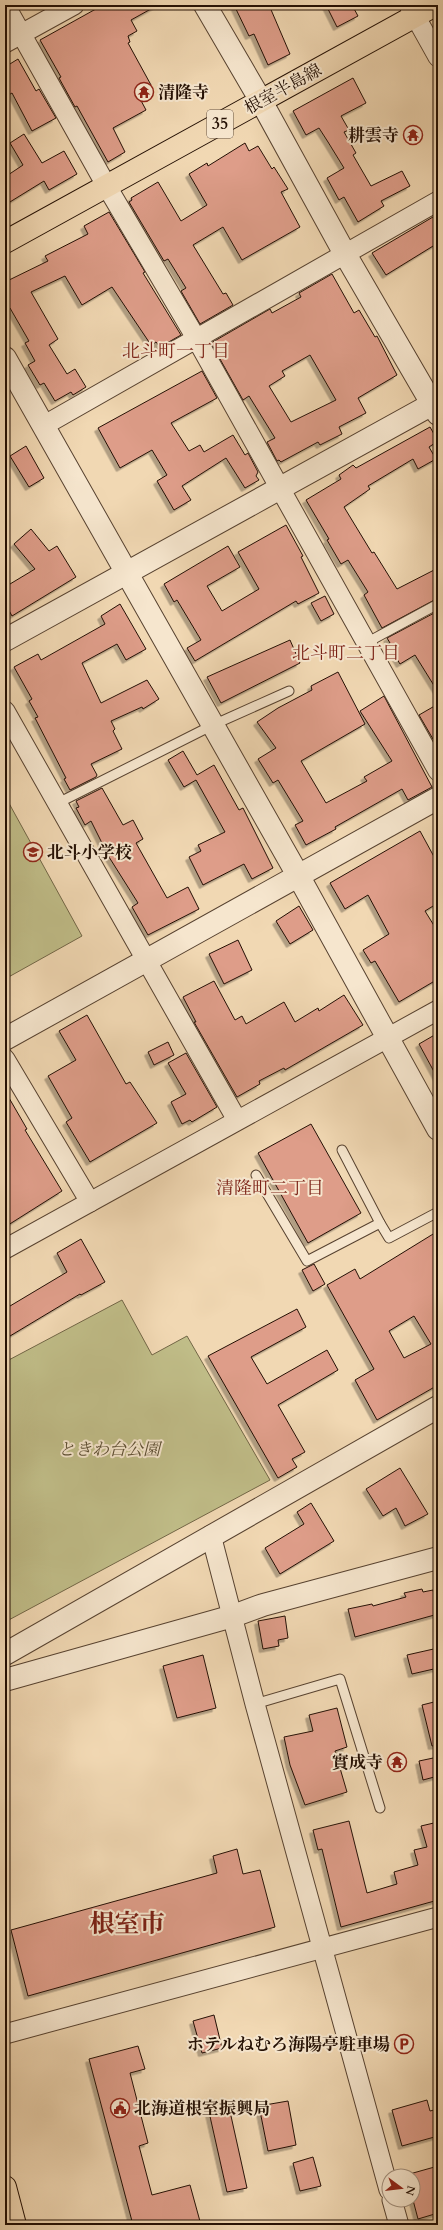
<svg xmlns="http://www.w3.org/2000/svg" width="443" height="2230" font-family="Cardo,'Noto Serif JP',serif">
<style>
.park{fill:#c0bd88;stroke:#726646}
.building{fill:#de9d89;stroke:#241004;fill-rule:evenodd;filter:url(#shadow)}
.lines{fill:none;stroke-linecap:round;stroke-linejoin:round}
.service-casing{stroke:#574230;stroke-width:11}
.minor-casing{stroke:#574230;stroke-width:21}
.tertiary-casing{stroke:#574230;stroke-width:24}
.primary-casing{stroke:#241004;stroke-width:24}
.trunk-casing{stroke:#241004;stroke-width:24}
.service{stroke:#f6e6ce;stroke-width:9}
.minor{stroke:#f6e6ce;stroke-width:19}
.tertiary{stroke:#f6e6ce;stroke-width:22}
.primary{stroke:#f1d8b3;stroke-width:22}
.trunk{stroke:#f1d8b3;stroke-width:22}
.labels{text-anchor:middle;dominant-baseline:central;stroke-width:4;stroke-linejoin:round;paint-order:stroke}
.shield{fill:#f6e6ce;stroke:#635041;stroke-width:1}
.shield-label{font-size:16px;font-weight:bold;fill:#241004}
.street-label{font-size:17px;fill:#241004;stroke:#f6e6ce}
.poi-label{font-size:17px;font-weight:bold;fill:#241004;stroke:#f6e6ce;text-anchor:start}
.park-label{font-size:17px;font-style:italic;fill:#5b4d32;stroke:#f6e6ce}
.neighbourhood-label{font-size:18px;fill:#7a1f14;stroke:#f6e6ce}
.town-label{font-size:25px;font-weight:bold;fill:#7a1f14;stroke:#f6e6ce}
</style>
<defs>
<filter id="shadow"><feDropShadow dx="-3.5" dy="3.5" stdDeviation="0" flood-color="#0004"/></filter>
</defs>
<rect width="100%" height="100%" fill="#f1d8b3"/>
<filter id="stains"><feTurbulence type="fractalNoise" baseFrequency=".005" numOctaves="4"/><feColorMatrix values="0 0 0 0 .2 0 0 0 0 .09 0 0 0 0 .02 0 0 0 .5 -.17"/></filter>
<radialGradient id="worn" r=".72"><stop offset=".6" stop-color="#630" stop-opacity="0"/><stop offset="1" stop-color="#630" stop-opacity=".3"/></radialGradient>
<g class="park">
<polygon points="5,796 82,936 5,979"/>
<polygon points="122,1300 152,1355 187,1336 270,1480 5,1622 5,1362"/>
</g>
<g class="building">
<polygon points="103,5 158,5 131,20 137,31 128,36 130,42 128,43 151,85 137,93 146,110 113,128 125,152 108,162 77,106 75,107 59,78 61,77 40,40"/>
<polygon points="234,5 269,5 290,54 268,65 254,34 249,36"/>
<polygon points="326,5 352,5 358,16 337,27"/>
<polygon points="18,59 36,91 39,89 56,118 32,131 12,93 5,97 5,67"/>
<polygon points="353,78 366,103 341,116 349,130 344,132 356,153 353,155 371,186 402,171 410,186 381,201 384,206 358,222 344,197 339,200 327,178 344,168 328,142 319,128 306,135 293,111"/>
<polygon points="24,134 42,163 64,151 77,174 49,190 44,181 5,205 5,177 23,165 10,143"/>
<polygon points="245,143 249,151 258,146 272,169 274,167 288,189 281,192 300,227 242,260 223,227 193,245 223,294 226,293 233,305 200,324 181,291 186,288 168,259 164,261 129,202 132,200 131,198 158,182 181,221 207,205 189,174 207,163 208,166"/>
<polygon points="109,212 145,272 143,273 181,335 160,347 156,342 151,345 112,287 82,305 65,276 31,292 58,339 49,345 67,374 75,369 86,387 73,395 71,392 55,401 44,383 40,385 28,365 35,361 25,343 29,341 10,308 5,310 5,282 48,261 45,256 88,234 84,226"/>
<polygon points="438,214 438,243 386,275 372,253"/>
<path d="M332,274l22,39 5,-3 16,27 2,-1 20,39 -39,23 8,15 -27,14 3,7 -22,11 -2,-3 -37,20 -2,-2 -2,1 -10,-19 8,-4 -26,-42 -6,4 -32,-57 59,-34 2,4 29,-16 -2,-4zM310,355l26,45 -45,22 -22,-36 16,-10 -3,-5z"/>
<polygon points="202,371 217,398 171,423 189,451 200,445 204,452 233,435 245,455 248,453 258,472 256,476 259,480 245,488 226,458 182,486 191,500 174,510 157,481 167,475 152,450 120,468 98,428"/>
<polygon points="430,427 438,441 429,447 436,459 418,469 413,459 368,486 370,489 344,507 372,553 374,552 397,589 438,568 438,598 382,628 364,595 368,592 348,560 341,564 327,540 329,539 306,500 341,479 339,475 353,465 356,468"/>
<polygon points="26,446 44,478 29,487 10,456"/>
<polygon points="286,525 303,556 301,557 319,593 298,604 296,601 195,661 187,648 201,640 177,600 174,602 164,584 228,546 240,567 207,586 222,611 259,589 238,552"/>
<polygon points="31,529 49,551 57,546 76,577 12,616 5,603 5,587 35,569 14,544"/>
<polygon points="325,596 334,614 321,621 311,603"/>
<polygon points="120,604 146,649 126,660 117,644 82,663 101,703 147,680 159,699 143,709 142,707 111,721 115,729 113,731 122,749 91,764 97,775 96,777 70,790 64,779 66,778 35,718 38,717 29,701 32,699 14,667 38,654 41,660 105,624 101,616"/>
<polygon points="438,611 438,692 415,655 400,664 388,644 390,643 387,638"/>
<polygon points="290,640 300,663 221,703 207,677"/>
<polygon points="338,672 365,724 301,761 326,803 367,781 364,777 392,761 360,711 384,696 432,787 408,800 402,789 335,827 336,829 306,845 295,825 303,821 278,780 273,783 258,759 276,748 257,722 278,708 312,690 311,686"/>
<polygon points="438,704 438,736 433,739 419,715"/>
<polygon points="183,751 197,775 214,765 239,810 243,808 273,868 252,879 244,864 203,885 189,857 201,851 198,845 225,832 196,780 184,787 168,760"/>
<polygon points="102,788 123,825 133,820 143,839 136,843 167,898 188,887 199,909 148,935 132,907 138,903 109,857 91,821 85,825 76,808 79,807 76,801"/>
<polygon points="420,831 438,864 438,903 425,911 438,932 438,979 399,1002 375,961 371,963 363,950 389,934 368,895 345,909 330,883"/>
<polygon points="299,906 313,930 290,944 276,921"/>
<polygon points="238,940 252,970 224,984 209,954"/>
<polygon points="214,981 235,1020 242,1016 246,1024 284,1002 295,1022 318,1008 319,1011 344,995 363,1025 285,1070 284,1068 259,1081 260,1084 237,1097 194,1022 196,1022 183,997"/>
<polygon points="87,1015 126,1084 130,1082 157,1123 90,1162 66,1122 72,1118 48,1076 76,1060 59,1031"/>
<polygon points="438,1033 438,1079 419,1044"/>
<polygon points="168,1042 174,1055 154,1065 148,1052"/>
<polygon points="186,1053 217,1107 192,1122 190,1120 182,1124 171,1102 186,1094 168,1063"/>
<polygon points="5,1091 27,1129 25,1130 62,1191 5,1227"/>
<polygon points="311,1124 361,1213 308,1243 258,1153"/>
<path d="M438,1231v154l-61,35 -22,-40 19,-11 -47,-84 28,-16 5,10zM414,1316l17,28 -27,14 -15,-27z"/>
<polygon points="81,1239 105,1282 81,1295 80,1294 5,1339 5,1309 67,1272 57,1253"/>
<polygon points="314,1264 325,1284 313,1291 302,1270"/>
<polygon points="297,1309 306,1327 251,1357 267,1384 327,1350 338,1370 278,1405 305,1452 292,1459 297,1467 278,1478 208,1356"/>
<polygon points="400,1468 428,1514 405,1526 396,1508 383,1516 366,1489"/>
<polygon points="311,1503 334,1541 280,1574 265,1548 304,1524 297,1512"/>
<polygon points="422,1589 423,1592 433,1590 438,1614 355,1637 348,1609 372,1604 373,1606 406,1597 404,1593"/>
<polygon points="285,1616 288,1638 278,1640 279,1646 263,1649 258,1621"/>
<polygon points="438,1648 438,1668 412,1674 407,1655"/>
<polygon points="203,1655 216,1708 177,1718 163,1666"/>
<polygon points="438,1701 438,1745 432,1746 422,1705"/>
<polygon points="337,1708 347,1747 335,1751 347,1792 305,1805 290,1765 284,1737 313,1731 309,1715"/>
<polygon points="438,1757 438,1776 423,1780 419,1761"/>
<polygon points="349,1821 367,1893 397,1884 394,1872 418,1865 414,1850 427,1847 421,1826 438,1822 438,1900 341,1927 322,1849 318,1850 313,1830"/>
<polygon points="237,1849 243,1874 260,1870 275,1927 28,1996 11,1930 217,1873 213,1856"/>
<polygon points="214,2015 222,2048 202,2053 193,2021"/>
<polygon points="138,2046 145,2069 130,2073 148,2143 139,2146 152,2195 190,2185 201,2225 133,2225 89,2059"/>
<polygon points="427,2100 430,2111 438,2109 438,2136 402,2146 392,2110"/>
<polygon points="288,2101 296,2145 268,2151 259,2106"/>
<polygon points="229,2107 247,2188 227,2192 209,2112"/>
<polygon points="313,2157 321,2186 300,2191 293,2163"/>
<polygon points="438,2166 438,2213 418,2219 413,2200 413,2176 406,2175"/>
</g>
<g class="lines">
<g class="service-casing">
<g id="service">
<polyline points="366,643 438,604"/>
<polyline points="58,803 213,725 289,691"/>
<polyline points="342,1150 380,1223"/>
<polyline points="256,1175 307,1261 380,1223 389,1238 438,1212"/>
<polyline points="255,1704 340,1679 380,1808"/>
</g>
</g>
<g class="minor-casing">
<g id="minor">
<polyline points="5,5 106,185 196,338 438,771"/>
<polyline points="409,5 438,57"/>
<polyline points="5,43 74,5"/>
<polyline points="43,426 438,201"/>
<polyline points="5,711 237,1120"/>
<polyline points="5,1059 90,1202"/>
<polyline points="5,1249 438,1010"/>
<polyline points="211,1535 255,1704 389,2190"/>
<polyline points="5,2034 438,1917"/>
<polyline points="392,2200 399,2225"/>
</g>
</g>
<g class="tertiary-casing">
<g id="tertiary">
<polyline points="205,5 261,101 345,254 438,414"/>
<polyline points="5,358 299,877 438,1129"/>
<polyline points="5,640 438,401"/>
<polyline points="5,1039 438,798"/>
<polyline points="5,1654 438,1407"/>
<polyline points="5,1680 233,1616 263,1605 438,1558"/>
</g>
</g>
<g class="primary-casing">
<polyline id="primary" points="5,242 435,5"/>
</g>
<g class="trunk-casing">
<polyline id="trunk" points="5,2187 15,2225"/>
</g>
<use href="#service" class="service"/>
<use href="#minor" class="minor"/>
<use href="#tertiary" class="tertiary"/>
<use href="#primary" class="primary"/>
<use href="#trunk" class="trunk"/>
</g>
<defs>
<g id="temple-ring" transform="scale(1)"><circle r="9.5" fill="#f6e6ce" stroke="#8f2418" stroke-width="1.5"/><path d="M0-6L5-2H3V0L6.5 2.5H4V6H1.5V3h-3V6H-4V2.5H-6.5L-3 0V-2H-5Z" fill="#8f2418"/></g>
<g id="school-ring" transform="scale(1)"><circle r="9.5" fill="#f6e6ce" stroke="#8f2418" stroke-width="1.5"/><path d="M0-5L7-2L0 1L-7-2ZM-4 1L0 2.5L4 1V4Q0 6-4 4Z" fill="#8f2418"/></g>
<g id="parking-ring" transform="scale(1)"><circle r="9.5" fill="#f6e6ce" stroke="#8f2418" stroke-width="1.5"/><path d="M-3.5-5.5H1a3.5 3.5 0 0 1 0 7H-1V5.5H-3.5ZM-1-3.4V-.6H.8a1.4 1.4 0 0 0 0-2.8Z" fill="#8f2418"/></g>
<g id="civic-ring" transform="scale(1)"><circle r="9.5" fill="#f6e6ce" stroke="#8f2418" stroke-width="1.5"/><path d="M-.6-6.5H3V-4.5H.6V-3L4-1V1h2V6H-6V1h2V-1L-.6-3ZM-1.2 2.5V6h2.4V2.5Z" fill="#8f2418"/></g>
</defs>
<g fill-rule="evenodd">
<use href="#temple-ring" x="144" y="92"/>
<use href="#temple-ring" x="413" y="135"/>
<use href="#school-ring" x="33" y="852"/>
<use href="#temple-ring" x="397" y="1762"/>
<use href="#parking-ring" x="404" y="2044"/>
<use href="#civic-ring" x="120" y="2108"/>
</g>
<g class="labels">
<rect class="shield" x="207" y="110" width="26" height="28" rx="3"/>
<g class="shield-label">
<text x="220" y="124">35</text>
</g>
<g class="street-label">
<text transform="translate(283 89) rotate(-29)">根室半島線</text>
</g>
<g class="poi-label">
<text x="158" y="92">清隆寺</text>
<text x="399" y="135" text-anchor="end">耕雲寺</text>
<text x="47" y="852">北斗小学校</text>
<text x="383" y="1762" text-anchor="end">實成寺</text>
<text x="390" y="2044" text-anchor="end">ホテルねむろ海陽亭駐車場</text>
<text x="134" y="2108">北海道根室振興局</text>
</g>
<g class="park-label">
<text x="109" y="1449">ときわ台公園</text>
</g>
<g class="neighbourhood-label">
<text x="176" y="351">北斗町一丁目</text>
<text x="346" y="653">北斗町二丁目</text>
<text x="270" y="1188">清隆町二丁目</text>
</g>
<g class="town-label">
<text x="127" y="1924">根室市</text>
</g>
</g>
<rect width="443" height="2230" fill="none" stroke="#f1d8b3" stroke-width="20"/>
<rect x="6" y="6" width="431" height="2218" fill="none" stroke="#241004" stroke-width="2"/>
<rect x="10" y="10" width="423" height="2210" fill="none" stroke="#241004"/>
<g transform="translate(401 2188) rotate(105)"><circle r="19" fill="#f6e6ce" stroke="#a2907d"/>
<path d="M0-3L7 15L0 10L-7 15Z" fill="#8f2418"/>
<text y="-6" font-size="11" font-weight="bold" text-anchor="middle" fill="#241004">N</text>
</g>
<rect width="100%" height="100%" filter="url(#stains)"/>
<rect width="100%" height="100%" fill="url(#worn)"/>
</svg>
